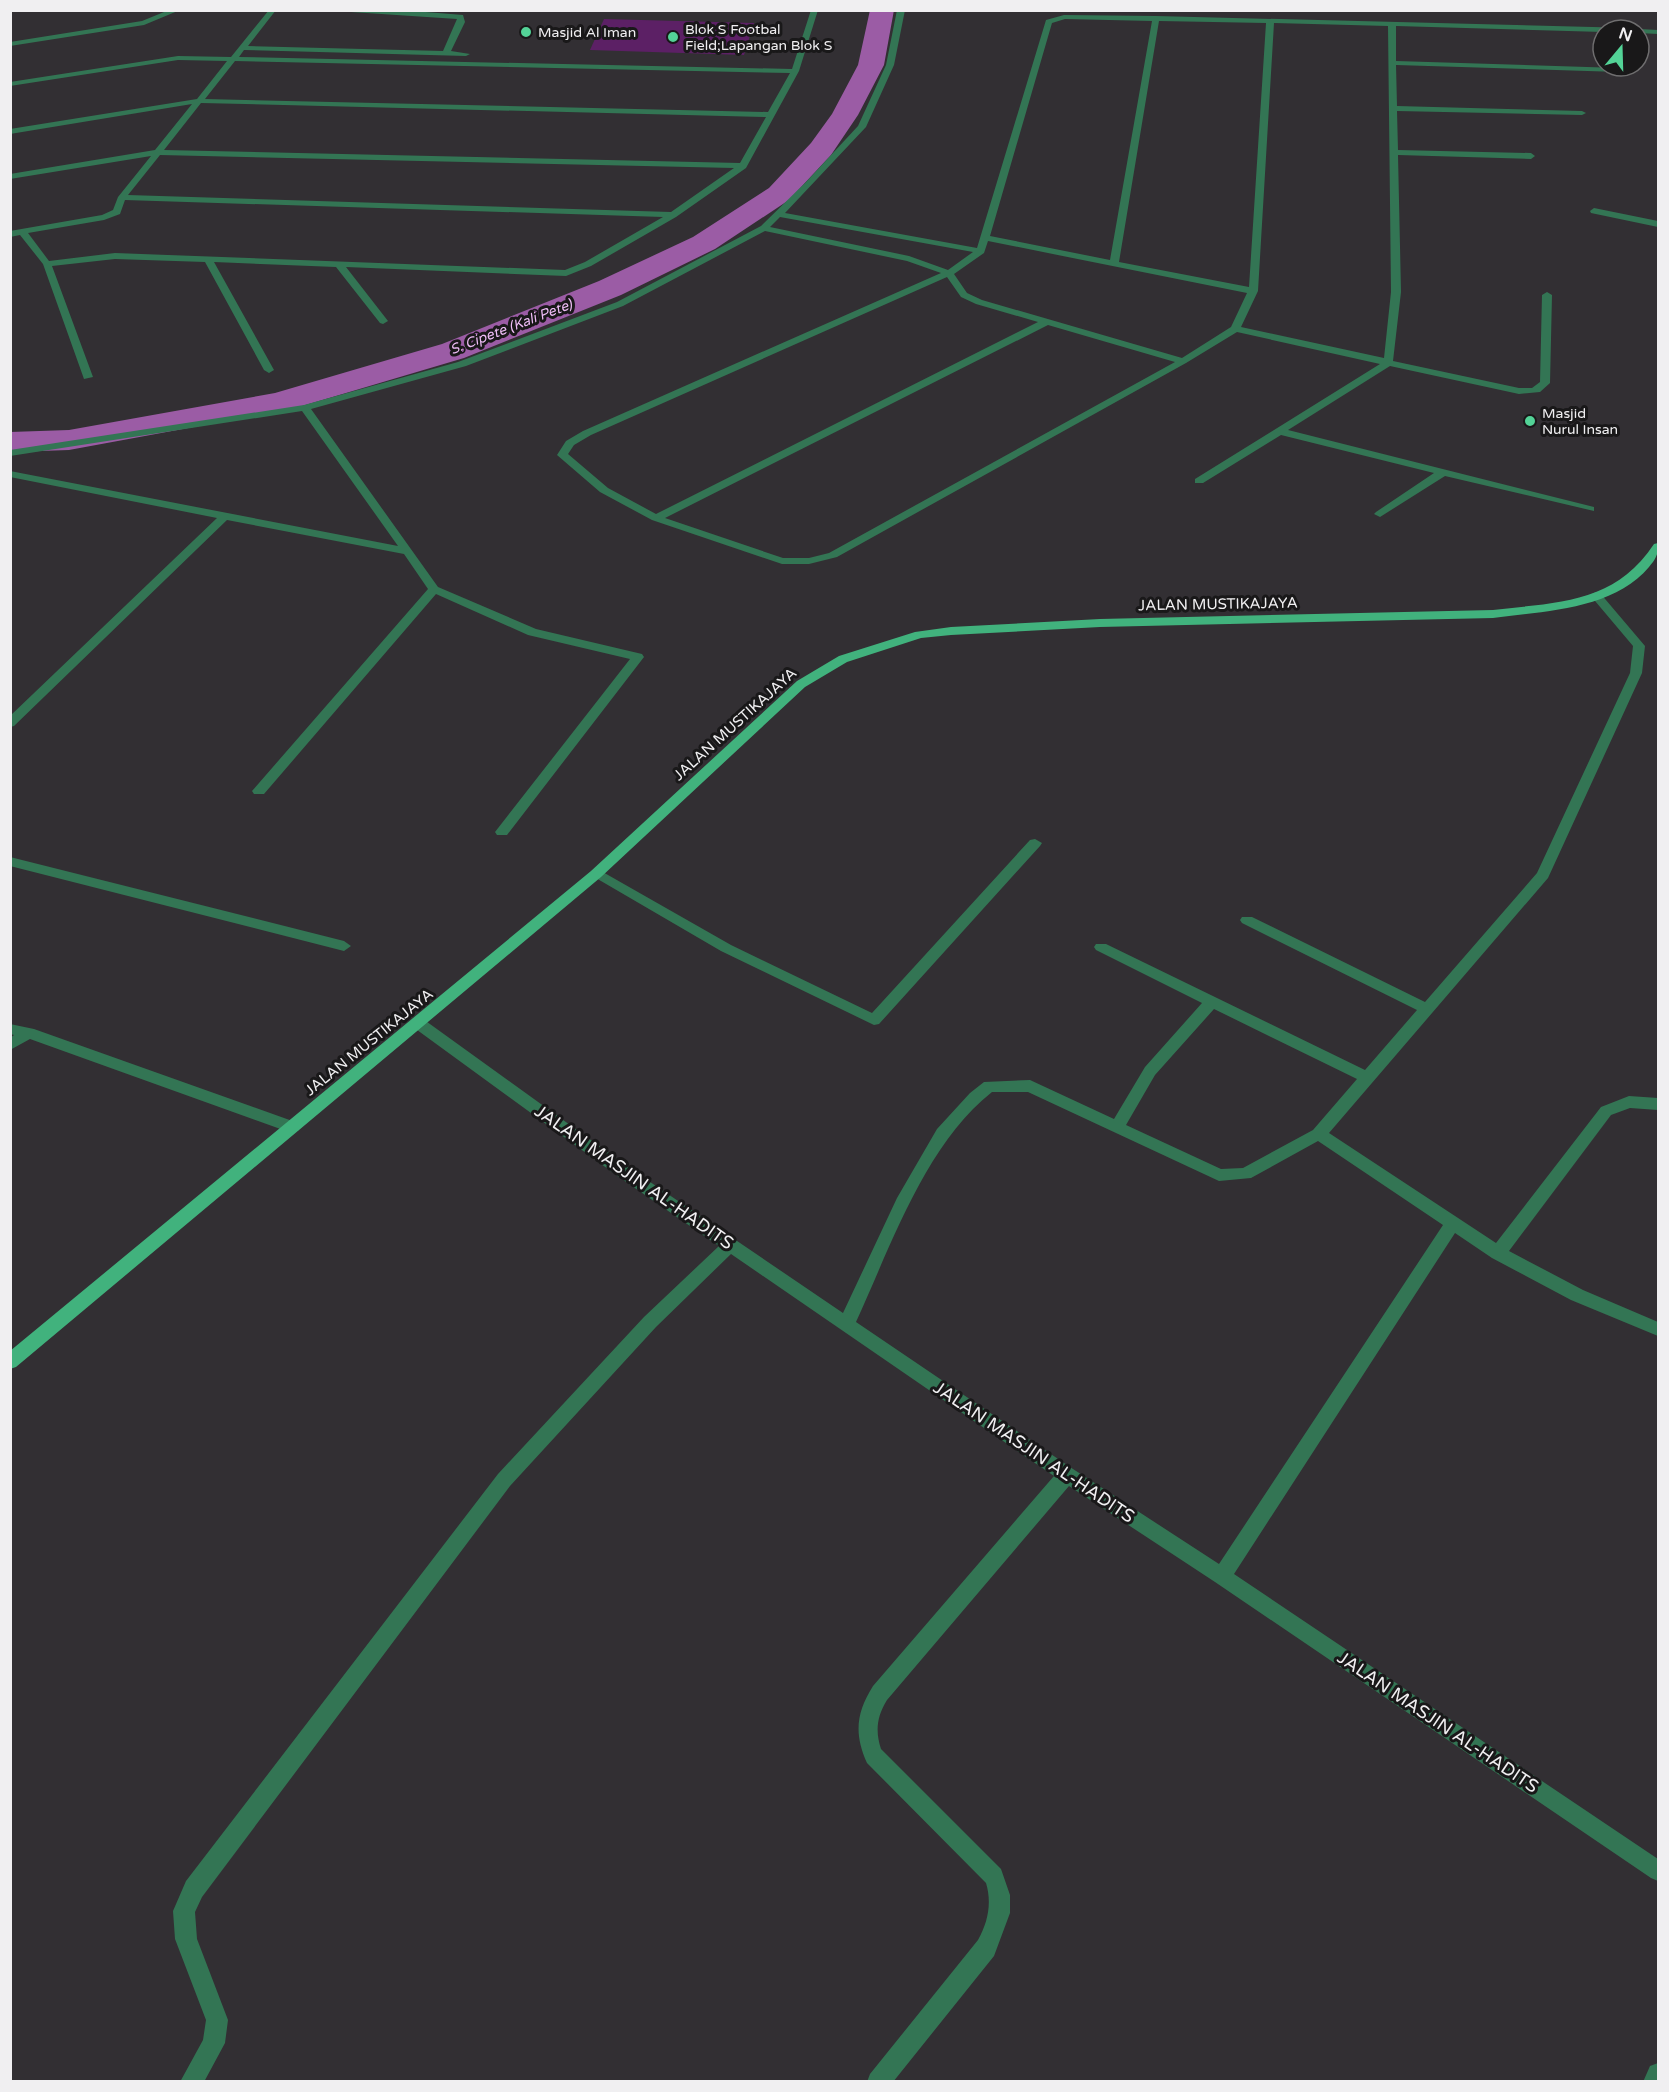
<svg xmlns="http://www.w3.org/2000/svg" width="1669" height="2092" font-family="'Varela Round',sans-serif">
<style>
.green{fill:#5c2065}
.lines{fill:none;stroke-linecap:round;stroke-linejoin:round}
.canal{fill:#9b5ca5;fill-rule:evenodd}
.minor{fill:#337554;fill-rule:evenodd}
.major{fill:#41b27d;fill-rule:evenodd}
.poi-dot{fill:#53d397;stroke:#191819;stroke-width:2}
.labels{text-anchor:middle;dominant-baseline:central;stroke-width:6;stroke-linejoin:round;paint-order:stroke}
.far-poi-label{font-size:14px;fill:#f0eff1;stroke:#191819;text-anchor:start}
.far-water-label{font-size:14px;font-style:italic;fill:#eebcf6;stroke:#191819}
.street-label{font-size:15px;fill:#f0eff1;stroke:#191819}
.near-street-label{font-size:18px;fill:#f0eff1;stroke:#191819}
</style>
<rect width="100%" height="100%" fill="#322f33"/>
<polygon class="green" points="604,19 754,23 744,55 590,50"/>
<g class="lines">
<polygon class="canal" points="870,10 894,10 884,65 858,115 831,155 789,200 715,249 621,295 464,358 292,409 69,450 10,452 10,432 69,430 275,393 442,344 599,281 693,237 769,188 811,143 832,114 858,65"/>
<g class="minor">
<polygon points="169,10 180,10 144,25 10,46 10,42 142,21"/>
<path d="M269,10h7l-28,36 195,5 14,-32 -136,-9h80l62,5 2,7 -14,29 19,3 -4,2 -222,-6 -5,7 553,12 19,-59h7l-19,61 -53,97 -70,49 -85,49 -25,10 -220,-9 42,54 -5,3 -3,-1 -44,-56 -122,-5 60,108 -5,3 -5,-3 -59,-108 -90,-3 -63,7 41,111 -9,2 -41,-115 -23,-29 -10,2v-6l92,-16 11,-5 5,-13 33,-41 -141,23v-5l145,-24 37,-46 -182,30v-5l187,-30 30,-38 -49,-1 -168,26v-4l168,-26 53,1zM235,61l555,12 -22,39 -563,-13zM201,103l565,14 -26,46 -576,-13zM160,155l574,13 -63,44 -543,-17zM125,200l538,17 -78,45 -20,8 -450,-17 -66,8 -21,-28 76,-13 16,-6z"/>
<path d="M897,10h8l-11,55 -28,62 -81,86 192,35 69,-228 18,-5 92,1 476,12 1,2 -30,2 -207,-6v35l223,7 4,2 -4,2 -223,-7 1,41 185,5 4,2 -4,2 -185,-4 1,39 133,3 4,3 -4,3 -133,-4 3,137 -8,69 126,27h13l8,-6 2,-87 5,-3 5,3 -2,88 -10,9 -21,2 -129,-28 -102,64 306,77v4l-149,-35 -65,41 -6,-3 2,-2 58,-39 -153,-38 -78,48h-8v-4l185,-115 -143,-32 -51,31 -349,194 -28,7h-27l-130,-44 -52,-28 -43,-37 9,-14 17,-10 358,-158 -34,-12 -142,-30 -142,75 -157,60 -155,43 127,178 98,42 106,25 2,3 -137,178h-10l-2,-3 135,-173 -102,-24 -92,-41 -172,200h-10l-2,-3 176,-202 -24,-35 -177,-34 -213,206 -4,1v-11l207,-198 -207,-41v-6l388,75 -96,-135 -292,45v-6l294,-45 154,-43 159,-60 144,-76 45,-44 52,-56 28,-61zM1065,19l87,2 -42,239 -120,-24 62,-213zM1159,21l107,2 -17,264 -130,-25zM1274,23l114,3 3,266 -7,66 -143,-31 17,-36zM780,217l193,35 -25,18 -39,-14 -139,-29zM988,241l259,52 -16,34 -49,31 -200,-58 -15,-7 -13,-19 30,-21zM947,277l14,20 15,7 62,18 -382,192 -48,-26 -40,-34 6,-9 17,-10zM1048,325l127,37 -346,191 -20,5h-26l-118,-40z"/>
<polygon points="1639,29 1658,30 1658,34 1639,33 1639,30 1636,30"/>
<polygon points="1594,208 1658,221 1658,227 1591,213 1590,211"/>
<path d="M1596,592l4,1 45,53 -3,27 -94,205 -219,255 167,110 105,-136 28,-11 29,2v12l-28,-2 -19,7 -102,136 74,39 75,32v14l-87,-36 -79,-42 -37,-25 -221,341 424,285v22l-7,-3 -436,-296 -146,-96 -182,214c-10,16 -12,31 -6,49l120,120 9,26v18l-16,43 -101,126h-26l3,-8 108,-134c10,-18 14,-37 8,-57l-119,-120c-13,-29 -11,-50 6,-77l181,-210 -323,-222 -75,73 -146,159 -308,411 -7,15 2,27 31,81 -3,23 -21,39h-24l23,-42 3,-20 -31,-81 -2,-28 13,-30 312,-407 146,-157 75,-71 -100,-69 -206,-150 -2,-4 2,-4h10l208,150 212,144 54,-115 40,-69 33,-36 14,-11 46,-2 84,39 31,-52 57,-64 -106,-53 -2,-3 2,-3h10l259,126 52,-60 -175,-87 -2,-3 2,-3h10l173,85 112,-129 93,-200 3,-27 -43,-51zM1214,1009l143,70 -44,51 -70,38 -22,1 -95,-44 29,-50zM992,1092h36l191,89 32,-3 67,-37 125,84 -224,339 -146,-95 -217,-147c35,-76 69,-177 136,-230z"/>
<polygon points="1035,839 1042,843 1040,846 879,1024 874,1025 721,951 589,874 596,869 601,871 731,945 872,1013 1030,840"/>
<polygon points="10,857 344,941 351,946 344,951 10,866"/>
<polygon points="10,1024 34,1029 298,1123 300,1127 298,1131 286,1131 30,1039 10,1050 10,1038 14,1035 10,1034"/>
<polygon points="1658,2063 1658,2082 1643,2082 1650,2066"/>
</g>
<path class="major" d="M1658,543c1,10 -2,16 -9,24 -36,43 -105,44 -156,51l-393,9 -149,8 -30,3 -74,24 -42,25 -204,190 -585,490 -6,2v-18l581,-480 206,-190 42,-25 76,-24 36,-5 149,-8 393,-9c66,-8 121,-6 161,-66z"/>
</g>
<g class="poi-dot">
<circle cx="526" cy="32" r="6"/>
<circle cx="673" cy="37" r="6"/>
<circle cx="1530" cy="421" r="6"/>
</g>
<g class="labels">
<g class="far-poi-label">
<text x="685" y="29">Blok S Footbal<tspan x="685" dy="16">Field;Lapangan Blok S</tspan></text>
<text x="538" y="32">Masjid Al Iman</text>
<text x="1542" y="413">Masjid<tspan x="1542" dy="16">Nurul Insan</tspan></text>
</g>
<g class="far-water-label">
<text transform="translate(511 327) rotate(-21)">S. Cipete (Kali Pete)</text>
</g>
<g class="street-label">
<text transform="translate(1218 604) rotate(-1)">JALAN MUSTIKAJAYA</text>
<text transform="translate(735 724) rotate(-42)">JALAN MUSTIKAJAYA</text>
<text transform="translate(369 1042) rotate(-39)">JALAN MUSTIKAJAYA</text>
</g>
<g class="near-street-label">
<text transform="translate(634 1177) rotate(35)">JALAN MASJIN AL-HADITS</text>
<text transform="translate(1034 1452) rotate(34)">JALAN MASJIN AL-HADITS</text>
<text transform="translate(1438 1722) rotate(34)">JALAN MASJIN AL-HADITS</text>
</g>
</g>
<rect width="1669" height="2092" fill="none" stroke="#f0eff1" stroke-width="24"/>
<g transform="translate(1621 48) rotate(19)"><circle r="28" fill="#191819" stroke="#6f6e6f" stroke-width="1.5"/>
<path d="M0-4.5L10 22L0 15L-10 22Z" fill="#53d397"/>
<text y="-9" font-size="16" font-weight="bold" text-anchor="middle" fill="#f0eff1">N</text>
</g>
</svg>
